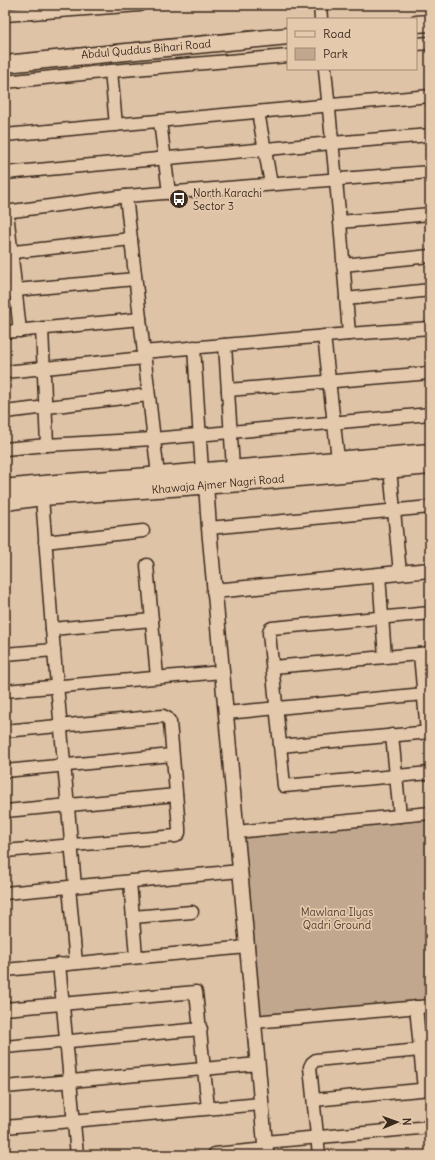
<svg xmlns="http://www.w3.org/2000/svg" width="435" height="1160" font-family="Delius,sans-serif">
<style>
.green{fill:#c0a78d;stroke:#7e6856}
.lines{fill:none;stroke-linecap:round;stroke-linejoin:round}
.minor-casing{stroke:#3b2a1e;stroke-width:15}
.tertiary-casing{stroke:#3b2a1e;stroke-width:17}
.secondary-casing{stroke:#3b2a1e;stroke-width:19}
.minor{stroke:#e5c9ac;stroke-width:12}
.tertiary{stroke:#e5c9ac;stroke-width:14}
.secondary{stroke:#e5c9ac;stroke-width:16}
.labels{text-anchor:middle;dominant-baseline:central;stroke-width:3.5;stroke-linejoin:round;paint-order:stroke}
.street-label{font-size:11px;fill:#3b2a1e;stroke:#e5c9ac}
.poi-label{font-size:11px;fill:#3b2a1e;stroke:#e5c9ac;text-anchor:start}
.park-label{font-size:11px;fill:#4f3d2f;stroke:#e5c9ac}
</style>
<rect width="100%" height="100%" fill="#dec3a6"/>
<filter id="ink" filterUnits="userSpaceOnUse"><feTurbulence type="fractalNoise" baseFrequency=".025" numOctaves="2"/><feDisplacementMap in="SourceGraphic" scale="8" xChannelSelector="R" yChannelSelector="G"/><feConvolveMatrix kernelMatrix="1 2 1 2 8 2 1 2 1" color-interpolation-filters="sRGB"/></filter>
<g filter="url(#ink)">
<polygon class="green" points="430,817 430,1003 253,1019 237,834"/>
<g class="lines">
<g class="minor-casing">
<g id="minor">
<polyline points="320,5 321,19"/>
<polyline points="5,15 140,5"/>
<polyline points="416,44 430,43"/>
<polyline points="111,71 116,125"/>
<polyline points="5,82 111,71 288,56"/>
<polyline points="258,112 271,184"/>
<polyline points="160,121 169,193"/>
<polyline points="5,135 430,96"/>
<polyline points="5,173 332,143 430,135"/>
<polyline points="126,196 158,475"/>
<polyline points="5,212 126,196 430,172"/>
<polyline points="7,212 20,331"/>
<polyline points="340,222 430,214"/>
<polyline points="5,253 131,239"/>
<polyline points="343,265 430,256"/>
<polyline points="5,291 135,279"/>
<polyline points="346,299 430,290"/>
<polyline points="42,328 47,445"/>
<polyline points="5,332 140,319"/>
<polyline points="349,334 430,328"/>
<polyline points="324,336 338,459"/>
<polyline points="225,345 233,468"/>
<polyline points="194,347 202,471"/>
<polyline points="143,352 349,334 340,222 325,69"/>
<polyline points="5,372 144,358"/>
<polyline points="228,390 430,373"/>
<polyline points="5,412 148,395"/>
<polyline points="5,449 47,445 153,439 430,414"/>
<polyline points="390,469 400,573"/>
<polyline points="42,497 52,629 75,886"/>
<polyline points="209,528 430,507"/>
<polyline points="45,542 143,531"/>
<polyline points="147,565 157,677"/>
<polyline points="379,575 385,657"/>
<polyline points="430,613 272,628 270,629 269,633 284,786 430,773"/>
<polyline points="52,629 152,620"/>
<polyline points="5,654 54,650"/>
<polyline points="420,654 427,732"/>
<polyline points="273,667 430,653"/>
<polyline points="5,691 222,672"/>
<polyline points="226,713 424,694"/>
<polyline points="5,731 163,716 167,718 170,722 179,828 179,833 176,836 5,851"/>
<polyline points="392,735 400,816"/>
<polyline points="280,746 430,732"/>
<polyline points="5,771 172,755"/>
<polyline points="5,811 176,795"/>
<polyline points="236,832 430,813"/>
<polyline points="130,881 136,957"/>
<polyline points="69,887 76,963"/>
<polyline points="5,893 240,871"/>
<polyline points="133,917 192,912"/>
<polyline points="59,964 77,1155"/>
<polyline points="5,970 247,947"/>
<polyline points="416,1007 424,1089"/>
<polyline points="5,1009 196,992 208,1108"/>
<polyline points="254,1022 430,1006"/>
<polyline points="5,1047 201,1029"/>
<polyline points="5,1087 258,1064"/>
<polyline points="314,1100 430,1089"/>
<polyline points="5,1127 261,1104"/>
<polyline points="265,1142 430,1127"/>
<polyline points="319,1155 310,1067 312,1063 316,1060 430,1049"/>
</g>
</g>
<g class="tertiary-casing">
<g id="tertiary">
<polyline points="206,484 209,528 266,1155"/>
<polyline points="214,591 430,570"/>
<polyline points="215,1155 266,1150"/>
</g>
</g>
<g class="secondary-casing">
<g id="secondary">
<polyline points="416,24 430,23"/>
<polyline points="5,64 288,36"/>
<path d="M5,488c51,-6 103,-8 154,-13 90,-8 181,-15 271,-23"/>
<polyline points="5,502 42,497 243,483 430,466"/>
</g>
</g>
<use href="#minor" class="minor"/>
<use href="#tertiary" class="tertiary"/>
<use href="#secondary" class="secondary"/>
</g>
</g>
<defs>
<g id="bus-disc" transform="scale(1)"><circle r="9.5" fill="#3b2a1e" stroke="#e5c9ac"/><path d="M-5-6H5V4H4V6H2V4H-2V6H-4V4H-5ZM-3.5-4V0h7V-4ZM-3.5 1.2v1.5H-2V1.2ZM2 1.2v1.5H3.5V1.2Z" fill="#fff"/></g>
</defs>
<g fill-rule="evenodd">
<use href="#bus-disc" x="179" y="199"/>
</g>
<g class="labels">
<g class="street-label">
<text transform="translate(146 49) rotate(-5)">Abdul Quddus Bihari Road</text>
<text transform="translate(218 484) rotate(-5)">Khawaja Ajmer Nagri Road</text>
</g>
<g class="poi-label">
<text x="193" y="193">North Karachi<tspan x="193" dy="13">Sector 3</tspan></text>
</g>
<g class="park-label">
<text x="337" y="912">Mawlana Ilyas<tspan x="337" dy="13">Qadri Ground</tspan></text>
</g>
</g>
<rect width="435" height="1160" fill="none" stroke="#e5c9ac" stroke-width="20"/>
<rect x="10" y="10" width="415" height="1140" fill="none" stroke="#3b2a1e" stroke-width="1.5" filter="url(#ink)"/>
<rect x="287" y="18" width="130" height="52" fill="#e5c9ac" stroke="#a18973"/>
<rect x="295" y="31" width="20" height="6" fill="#e5c9ac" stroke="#a18973"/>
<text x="323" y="38" font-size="12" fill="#3b2a1e">Road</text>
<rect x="295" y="48" width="20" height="12" fill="#c0a78d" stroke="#a18973"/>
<text x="323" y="58" font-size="12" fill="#3b2a1e">Park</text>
<g transform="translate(397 1122) rotate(88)" stroke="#e5c9ac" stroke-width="3" paint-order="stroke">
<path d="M0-3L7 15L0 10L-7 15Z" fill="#3b2a1e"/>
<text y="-6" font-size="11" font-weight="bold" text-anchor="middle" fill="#3b2a1e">N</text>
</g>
</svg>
